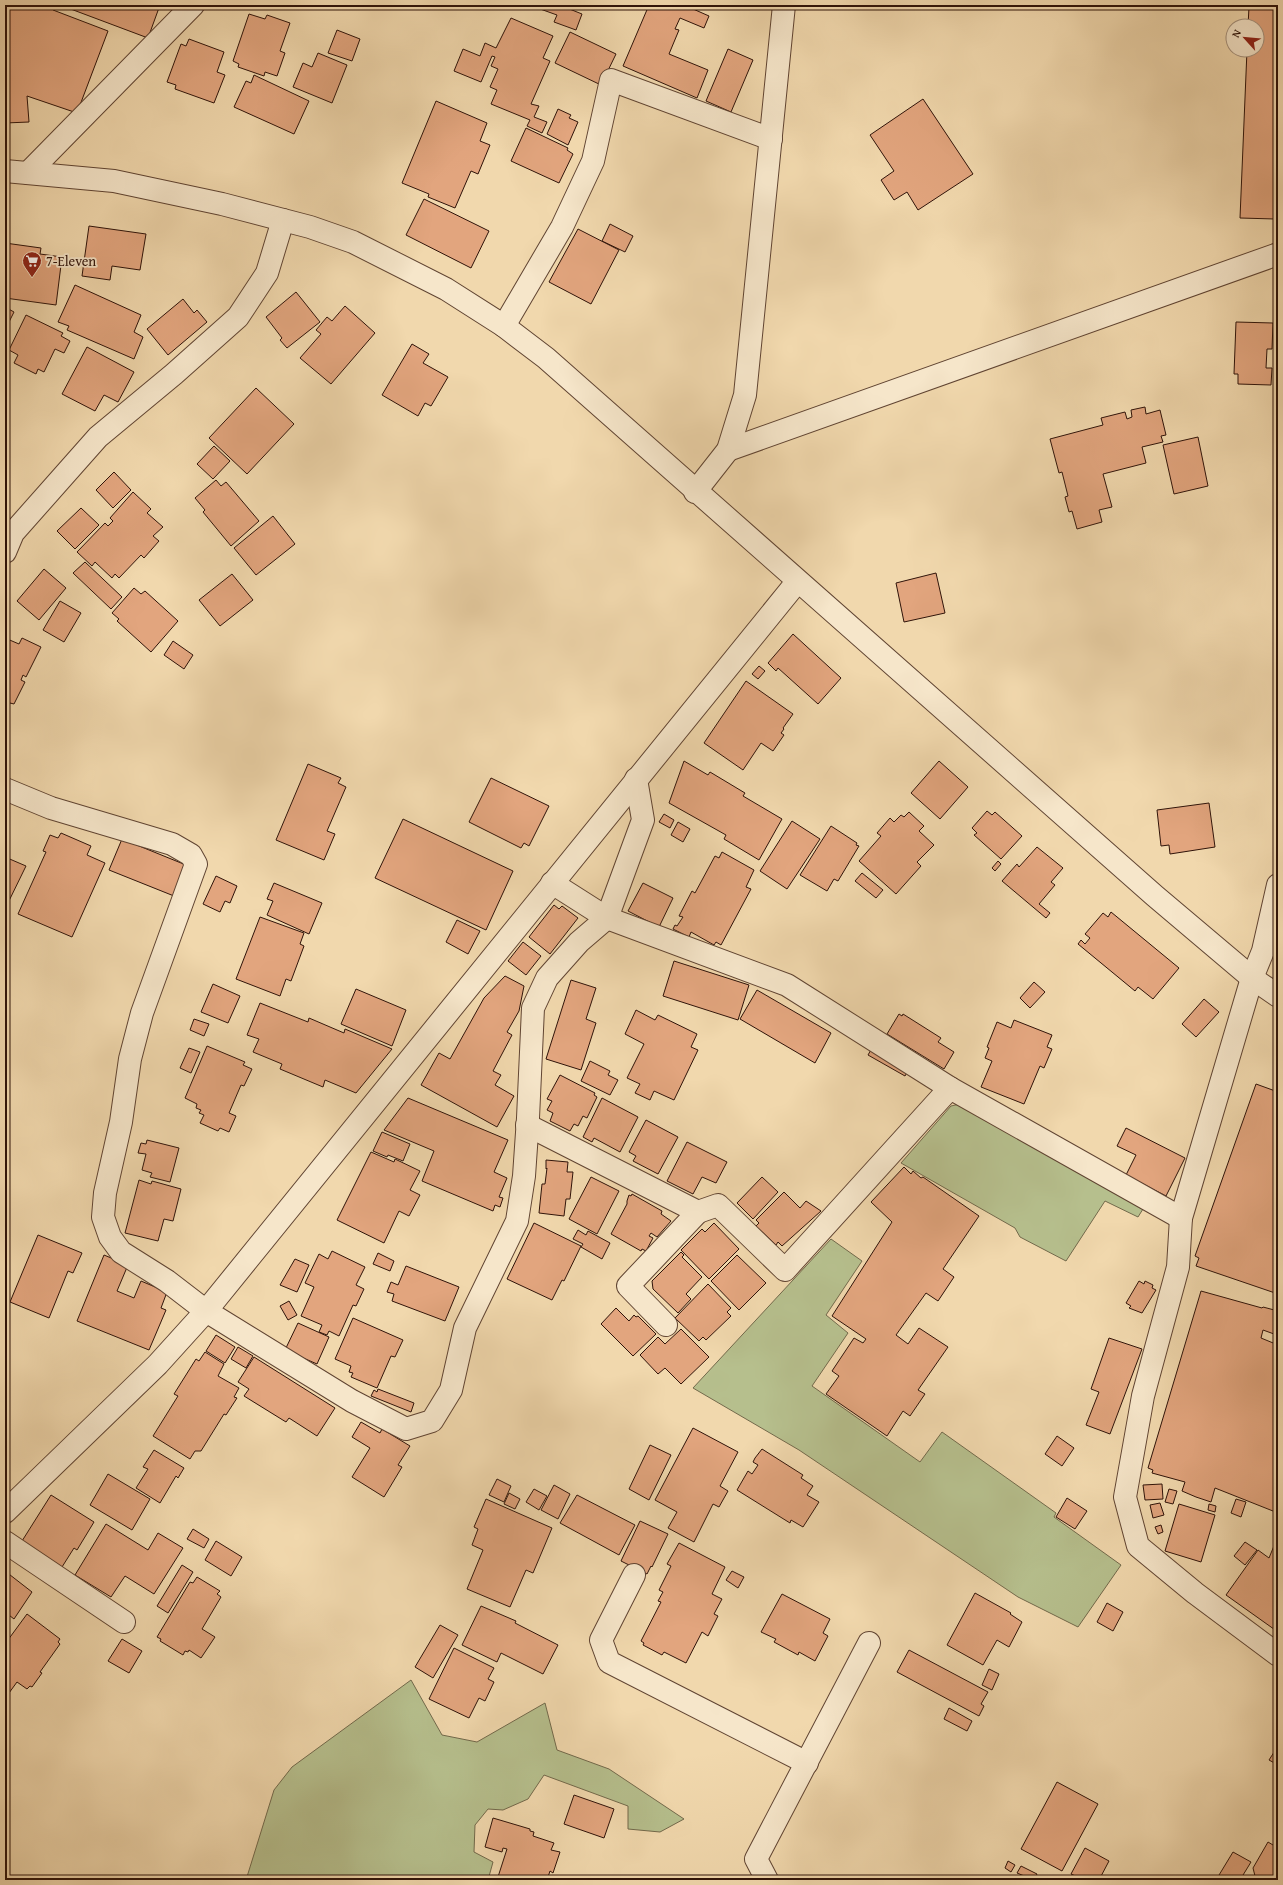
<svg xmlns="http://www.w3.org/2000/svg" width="1283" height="1885" font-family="'Gentium Book Plus',serif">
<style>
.green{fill:#b6bf8d;stroke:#72694b}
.building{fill:#e2a57e;stroke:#2f1309}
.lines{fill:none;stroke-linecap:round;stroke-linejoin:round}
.minor-casing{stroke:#604432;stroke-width:24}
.minor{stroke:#f6e6ca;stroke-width:22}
.labels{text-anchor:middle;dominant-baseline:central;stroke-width:3.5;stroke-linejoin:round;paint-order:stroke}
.poi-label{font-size:14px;fill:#2f1309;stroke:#f6e6ca;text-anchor:start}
</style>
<rect width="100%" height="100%" fill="#f1d8ad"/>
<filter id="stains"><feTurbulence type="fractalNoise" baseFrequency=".005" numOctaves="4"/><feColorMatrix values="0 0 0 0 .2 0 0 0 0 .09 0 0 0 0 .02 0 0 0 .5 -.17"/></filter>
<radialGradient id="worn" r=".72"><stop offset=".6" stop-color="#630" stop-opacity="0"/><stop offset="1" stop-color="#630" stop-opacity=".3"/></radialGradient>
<g class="green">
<polygon points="960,1104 1143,1209 1138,1217 1105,1201 1066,1261 1020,1237 1015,1228 901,1163 951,1106"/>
<polygon points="831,1239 862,1261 826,1315 848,1333 812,1386 920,1462 942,1432 1056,1513 1054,1517 1121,1565 1078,1627 1018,1597 799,1450 693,1388"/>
<polygon points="411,1680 442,1735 477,1742 545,1703 557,1750 609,1769 684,1819 660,1832 628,1829 628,1806 544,1775 528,1799 503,1810 488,1809 475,1825 474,1852 493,1862 488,1880 246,1880 274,1790 292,1767"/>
</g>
<g class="building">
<polygon points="5,5 55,5 53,10 108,31 77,113 27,96 29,122 5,123"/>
<polygon points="60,5 160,5 148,38"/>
<polygon points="529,5 563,5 562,6 582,14 576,30 554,22 557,15"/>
<polygon points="649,5 684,5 709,16 704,28 680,18 675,29 679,30 669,54 708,70 697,98 623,66"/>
<polygon points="1261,5 1278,5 1278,224 1276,224 1275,219 1240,218 1247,50 1257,50 1257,26 1248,26 1249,7 1258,7"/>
<polygon points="249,14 265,19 267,15 290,23 280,51 285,53 277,76 265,72 264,76 238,67 239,64 233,61"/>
<polygon points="511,18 553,36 543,58 550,61 531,104 539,106 534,117 547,122 542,133 527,126 530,120 491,104 497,90 490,87 498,69 491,66 495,57 492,56 481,82 454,71 463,49 480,56 485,43 496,48"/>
<polygon points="337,30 360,39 352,61 328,53"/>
<polygon points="570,32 616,54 601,85 555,63"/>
<polygon points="189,39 224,52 217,72 225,75 214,103 175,89 176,85 167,82 181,44 186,46"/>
<polygon points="728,49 753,60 731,112 706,101"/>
<polygon points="318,53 347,65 332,103 293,87 303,63 312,67"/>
<polygon points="254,75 309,101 294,134 234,107 246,81 251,83"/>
<polygon points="923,99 973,174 918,210 907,192 894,200 881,180 894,171 870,135"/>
<polygon points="436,101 487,123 480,141 490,145 478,174 471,171 455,208 428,197 429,194 402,183"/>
<polygon points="558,109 571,115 569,118 578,122 568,145 547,134"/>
<polygon points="526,128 568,148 567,150 573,154 559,183 511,161"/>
<polygon points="424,199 489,231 471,268 406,235"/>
<polygon points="610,224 633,236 625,252 602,241"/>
<polygon points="89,226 146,234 140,270 112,266 110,280 82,276"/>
<polygon points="578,229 619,250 591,304 549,282"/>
<polygon points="5,243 41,248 40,254 62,257 56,305 5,298"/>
<polygon points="75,285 141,315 134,332 143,337 134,359 67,330 69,326 58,322"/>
<polygon points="296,292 320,322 287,348 280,340 282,338 266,317"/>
<polygon points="183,299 194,313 197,310 207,322 168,355 147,329"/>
<polygon points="345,306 375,333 331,384 300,358 321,334 316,330 327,317 332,321"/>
<polygon points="5,307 14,312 7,326 5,324"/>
<polygon points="26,315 63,333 61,336 70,341 64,353 55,349 44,372 38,369 36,374 14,363 18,355 9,350"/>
<polygon points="1236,322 1273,323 1272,349 1267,349 1266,368 1272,368 1271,385 1238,384 1238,374 1234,374"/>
<polygon points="412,344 429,354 423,363 448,377 431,406 425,403 418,416 382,395"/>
<polygon points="87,347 134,372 118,402 104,395 95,411 62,394"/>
<polygon points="256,388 294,424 247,474 209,438"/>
<polygon points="1145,407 1146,414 1160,410 1166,435 1161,436 1163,442 1142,447 1146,463 1103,474 1112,507 1099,510 1102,522 1077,529 1072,511 1069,512 1065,497 1068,496 1062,472 1059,473 1050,439 1103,425 1101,418 1125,412 1127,419 1132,417 1131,410"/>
<polygon points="1198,437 1208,486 1174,494 1163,445"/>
<polygon points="214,446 230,461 213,479 197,464"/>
<polygon points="114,472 131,490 113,508 96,490"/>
<polygon points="216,480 221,486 226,482 259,521 231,546 203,512 205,510 195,498"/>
<polygon points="133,492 151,509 147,513 163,527 153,536 159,541 144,558 141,555 119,578 115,574 112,578 95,562 92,566 77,552 105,523 108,526 113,521 110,518"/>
<polygon points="81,508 99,525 75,549 57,531"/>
<polygon points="273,516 295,544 256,575 234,548"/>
<polygon points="85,562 122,597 111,609 73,573"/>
<polygon points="44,569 66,588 39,620 17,601"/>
<polygon points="936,573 945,613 904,622 896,583"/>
<polygon points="232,574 253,600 220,626 199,600"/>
<polygon points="134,588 141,594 145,591 178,621 151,652 117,621 119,619 112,613"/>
<polygon points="60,601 81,613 64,642 43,630"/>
<polygon points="793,634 841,678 818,704 778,668 776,671 768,663"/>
<polygon points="5,638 19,644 22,638 41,647 26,677 23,675 21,680 25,682 14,704 10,703 5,713"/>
<polygon points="173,641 193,655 184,669 164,655"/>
<polygon points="759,666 765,671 758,679 752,674"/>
<polygon points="746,681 793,714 783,728 784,729 781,733 784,735 773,751 761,743 743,770 704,743"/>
<polygon points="684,761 708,775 710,772 745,793 743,796 782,819 759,860 724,839 726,835 669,803"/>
<polygon points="939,761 968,787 940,819 911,793"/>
<polygon points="308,764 341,778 338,783 346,787 327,831 335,834 324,860 276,840"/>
<polygon points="491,778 549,806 529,846 524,843 521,848 469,822"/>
<polygon points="1209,803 1215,847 1170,854 1169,845 1161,846 1157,810"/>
<polygon points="987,811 992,815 995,812 1022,836 1001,859 974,835 977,833 972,828"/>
<polygon points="909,812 924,826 919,831 934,845 917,862 921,866 896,894 859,861 881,836 877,833 890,818 894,822 901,815 904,817"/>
<polygon points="664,814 674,820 670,828 659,822"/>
<polygon points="403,819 513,871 486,930 375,878"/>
<polygon points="792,821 820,839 787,889 760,871"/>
<polygon points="678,822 690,829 683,842 671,835"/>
<polygon points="831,826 857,843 856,845 859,846 838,881 834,879 827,891 800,875"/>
<polygon points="61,833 91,846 87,855 105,863 72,937 18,914 46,852 43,851 50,835 58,838"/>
<polygon points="122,839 186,865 174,896 109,870"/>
<polygon points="1037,847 1063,868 1051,882 1055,885 1039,904 1050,913 1046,918 1002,881 1017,864 1019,867"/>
<polygon points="722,852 754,870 746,887 751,889 721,945 716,942 714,945 691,932 689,937 673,929 675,925 677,926 683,917 679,916 692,891 695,893 715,856 719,858"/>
<polygon points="5,857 26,866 5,909"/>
<polygon points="998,861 1001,864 995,871 992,868"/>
<polygon points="862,873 883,890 876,898 855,881"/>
<polygon points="216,876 237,886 230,903 225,901 220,912 203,904"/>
<polygon points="274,883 322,903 309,934 267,915 273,901 267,899"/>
<polygon points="643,883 673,898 659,927 628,911"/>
<polygon points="554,905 559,909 562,906 578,918 550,954 529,937"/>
<polygon points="1111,912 1179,968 1153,999 1138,987 1135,991 1078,944 1081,940 1085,944 1090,938 1085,934 1103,913 1108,917"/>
<polygon points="260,917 304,933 300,944 304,946 291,981 286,979 280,996 236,979"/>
<polygon points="457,920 480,931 468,954 446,942"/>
<polygon points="523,942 541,956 526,975 508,961"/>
<polygon points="674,961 749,985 738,1020 663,996"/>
<polygon points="505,976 524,986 519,1011 507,1032 512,1035 493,1071 501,1075 495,1085 514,1096 497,1127 421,1085 439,1053 450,1059 484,998"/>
<polygon points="571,980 596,988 586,1019 596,1023 581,1070 546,1059"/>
<polygon points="1034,982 1045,992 1030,1008 1020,998"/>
<polygon points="213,984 240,996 228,1023 201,1012"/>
<polygon points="356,989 406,1010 392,1046 341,1024"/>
<polygon points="757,990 831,1033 815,1063 740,1019"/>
<polygon points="1204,999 1219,1012 1196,1037 1182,1024"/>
<polygon points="260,1003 308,1022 309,1018 344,1033 345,1029 392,1049 356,1093 325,1080 323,1087 280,1069 282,1064 253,1052 259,1039 247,1035"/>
<polygon points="636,1010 655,1020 658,1015 697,1034 691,1047 698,1050 674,1100 654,1091 650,1100 635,1093 640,1084 627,1078 644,1044 625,1034"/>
<polygon points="899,1014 902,1016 903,1014 941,1038 938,1042 954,1052 944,1069 887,1034"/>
<polygon points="194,1019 209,1024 204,1036 190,1030"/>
<polygon points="1014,1020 1052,1035 1047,1047 1052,1049 1044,1068 1040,1066 1024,1104 981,1087 992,1061 985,1058 989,1048 987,1047 997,1022 1011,1028"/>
<polygon points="207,1046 245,1062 243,1065 252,1069 244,1086 241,1085 229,1113 236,1116 229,1132 220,1128 218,1131 200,1123 204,1115 199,1113 201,1110 196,1108 197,1104 185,1098"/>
<polygon points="189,1048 200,1052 191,1073 180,1068"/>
<polygon points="872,1048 909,1069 905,1076 868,1055"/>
<polygon points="590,1061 610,1071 608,1075 618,1080 610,1095 581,1081"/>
<polygon points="560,1075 595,1093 594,1095 597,1097 587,1118 583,1116 578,1126 574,1124 570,1131 550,1121 553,1113 547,1110 552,1101 547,1099"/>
<polygon points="1256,1084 1278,1092 1278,1294 1196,1266 1199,1258 1195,1256"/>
<polygon points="408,1098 508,1140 494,1172 507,1178 499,1197 503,1198 500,1207 495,1205 493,1211 422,1181 434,1151 384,1130"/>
<polygon points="602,1098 638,1117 620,1152 594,1138 592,1142 583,1137"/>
<polygon points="646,1120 678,1137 658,1174 633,1161 636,1156 629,1152"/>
<polygon points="1126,1128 1185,1158 1166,1196 1126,1175 1136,1155 1117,1146"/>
<polygon points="382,1132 410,1144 403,1161 388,1155 387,1157 373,1151"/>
<polygon points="147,1140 179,1148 170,1182 150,1177 152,1173 142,1170 146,1154 138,1153 141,1143 146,1144"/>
<polygon points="687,1142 727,1162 716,1183 702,1177 693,1194 667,1181"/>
<polygon points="371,1152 394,1162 395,1159 420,1171 410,1190 420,1195 409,1216 399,1211 384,1243 337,1220"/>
<polygon points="546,1160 568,1162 567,1172 573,1172 570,1199 566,1199 564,1216 539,1213 542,1184 545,1184 547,1168 546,1169"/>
<polygon points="904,1167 911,1174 913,1171 921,1178 923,1177 979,1216 943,1269 954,1277 938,1301 926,1293 896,1335 908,1344 919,1328 948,1347 918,1390 925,1394 910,1416 903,1411 887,1436 826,1394 839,1376 832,1371 854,1338 863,1343 866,1339 832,1316 892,1222 871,1202"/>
<polygon points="591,1177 619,1191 597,1234 569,1219"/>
<polygon points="762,1177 778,1192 753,1219 737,1203"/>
<polygon points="139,1180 151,1184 152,1181 181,1189 173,1221 164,1219 158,1241 125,1233"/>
<polygon points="784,1192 800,1208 806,1201 821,1211 782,1246 778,1242 776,1245 756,1226 759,1223 756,1220"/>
<polygon points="632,1194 662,1211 661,1214 671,1221 657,1237 651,1233 649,1236 653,1238 646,1251 642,1249 641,1251 611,1234 627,1204 627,1201 629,1195 631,1196"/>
<polygon points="534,1223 581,1246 564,1281 562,1280 552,1300 507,1279"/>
<polygon points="714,1223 739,1249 709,1279 681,1250 702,1229 705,1232"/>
<polygon points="578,1230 586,1235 588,1231 610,1243 602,1259 581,1247 583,1244 573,1239"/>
<polygon points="38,1235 82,1253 73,1273 68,1271 49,1318 10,1302"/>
<polygon points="332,1251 365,1267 356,1285 364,1289 356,1306 353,1305 339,1336 329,1331 327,1335 319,1332 322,1325 301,1316 314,1287 305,1283 319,1254 328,1259"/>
<polygon points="681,1252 684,1255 682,1257 702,1277 686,1294 691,1299 678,1313 653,1289 652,1281"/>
<polygon points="378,1253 394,1261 390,1271 373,1264"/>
<polygon points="104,1255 128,1265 117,1291 134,1298 141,1281 167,1292 161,1308 166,1310 149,1350 77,1321"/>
<polygon points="737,1255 766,1283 739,1310 711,1281"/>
<polygon points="295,1259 309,1265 297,1292 280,1285"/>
<polygon points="406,1266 459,1287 445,1321 392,1301 394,1294 387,1292 391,1282 398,1285"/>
<polygon points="1139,1281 1144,1284 1145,1281 1153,1285 1152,1288 1156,1290 1142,1313 1129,1308 1131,1306 1126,1303"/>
<polygon points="708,1284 731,1308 727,1312 731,1316 706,1340 703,1337 699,1341 675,1318"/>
<polygon points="1201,1291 1262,1308 1263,1307 1278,1311 1278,1322 1274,1334 1263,1330 1261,1338 1278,1345 1278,1513 1215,1488 1211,1502 1196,1497 1182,1491 1185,1482 1152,1473 1153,1470 1148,1468"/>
<polygon points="289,1301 297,1315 288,1320 280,1306"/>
<polygon points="616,1308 629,1321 634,1315 636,1317 638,1316 656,1334 633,1356 601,1324"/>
<polygon points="353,1318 403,1340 395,1357 391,1356 377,1388 351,1377 353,1373 349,1372 351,1366 335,1359"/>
<polygon points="298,1323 329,1337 317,1364 285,1350"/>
<polygon points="681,1329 709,1357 681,1384 665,1368 658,1374 640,1355 658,1337 665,1344"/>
<polygon points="216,1335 235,1347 225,1363 206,1351"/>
<polygon points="1109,1338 1142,1349 1110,1434 1086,1425 1099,1392 1091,1389"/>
<polygon points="238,1347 253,1356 246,1368 231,1359"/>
<polygon points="205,1352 224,1364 218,1376 239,1388 234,1397 237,1398 226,1415 224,1414 201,1451 195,1451 190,1459 153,1436 178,1396 174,1394 196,1359 199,1361"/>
<polygon points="254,1357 335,1408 317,1436 289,1418 286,1422 244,1396 249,1389 238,1382"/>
<polygon points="378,1389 414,1403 411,1412 371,1396 374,1390 377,1392"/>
<polygon points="361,1422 380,1433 382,1429 410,1446 398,1465 402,1467 384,1497 352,1477 370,1448 352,1437"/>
<polygon points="693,1428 738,1452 720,1486 728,1491 719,1507 713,1504 694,1542 668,1528 677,1512 655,1500"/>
<polygon points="1057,1436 1074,1448 1062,1466 1045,1454"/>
<polygon points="650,1445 671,1455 649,1500 629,1489"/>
<polygon points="762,1449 803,1475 801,1478 813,1486 807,1495 819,1502 803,1527 791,1520 790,1523 737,1490 748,1471 752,1474 758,1465 753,1462 755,1458"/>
<polygon points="154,1450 184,1468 178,1478 176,1476 160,1503 136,1488 148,1469 143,1467"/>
<polygon points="108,1474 150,1499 132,1530 90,1505"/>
<polygon points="497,1479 511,1486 504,1502 489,1495"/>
<polygon points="1162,1484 1163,1499 1145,1500 1143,1485"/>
<polygon points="554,1485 570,1494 558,1519 541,1510"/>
<polygon points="534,1489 547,1496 539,1510 526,1502"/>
<polygon points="1169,1489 1177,1491 1173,1504 1165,1502"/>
<polygon points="509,1493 520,1499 515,1509 504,1504"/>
<polygon points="51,1495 94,1522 77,1550 74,1548 62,1567 22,1541"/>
<polygon points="577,1495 635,1525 619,1555 560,1523"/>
<polygon points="1067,1498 1087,1511 1075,1529 1056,1517"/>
<polygon points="486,1499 552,1528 533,1573 526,1570 510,1607 467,1589 483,1550 472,1545 478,1529 474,1527"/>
<polygon points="1236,1499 1246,1502 1241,1517 1231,1513"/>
<polygon points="1160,1503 1164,1515 1153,1518 1150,1505"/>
<polygon points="1179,1504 1215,1515 1201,1562 1165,1551"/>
<polygon points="1209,1504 1216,1506 1215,1512 1208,1510"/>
<polygon points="640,1521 668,1534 652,1567 651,1566 647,1574 621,1561"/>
<polygon points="106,1524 148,1550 158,1533 183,1548 154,1594 125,1576 111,1597 75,1575"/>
<polygon points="1161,1525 1163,1532 1158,1534 1155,1527"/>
<polygon points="193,1529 209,1539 204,1548 187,1539"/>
<polygon points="1278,1536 1278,1632 1226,1595 1258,1550 1269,1558"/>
<polygon points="216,1541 242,1557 231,1576 205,1560"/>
<polygon points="1245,1542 1257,1550 1245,1565 1234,1556"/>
<polygon points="679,1543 725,1567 712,1594 722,1599 714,1614 718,1616 708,1636 702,1632 686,1663 664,1652 662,1655 643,1645 644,1643 641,1641 661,1602 658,1601 663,1592 659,1590 671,1566 667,1564"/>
<polygon points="182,1565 193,1572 168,1613 157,1606"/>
<polygon points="5,1571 32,1592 14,1619 5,1612"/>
<polygon points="732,1571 744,1577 738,1588 726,1580"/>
<polygon points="197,1577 220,1591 217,1594 221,1597 202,1629 215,1637 201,1658 189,1650 188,1652 185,1651 183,1655 160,1641 161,1639 157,1637 190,1582 193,1583"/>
<polygon points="975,1593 1011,1613 1010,1614 1022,1622 1009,1647 997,1640 983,1665 947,1645"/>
<polygon points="782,1594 830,1619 823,1633 828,1636 815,1661 799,1652 798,1655 774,1642 776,1639 761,1632"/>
<polygon points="1107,1603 1123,1612 1113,1631 1097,1622"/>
<polygon points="481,1606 516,1621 515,1623 558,1645 543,1674 501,1653 497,1662 462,1645"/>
<polygon points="27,1614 60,1639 58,1642 60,1644 40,1672 42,1673 32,1687 30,1686 27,1689 17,1682 9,1693 5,1690 5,1644"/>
<polygon points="440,1625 458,1635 433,1678 415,1667"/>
<polygon points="122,1639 142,1651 129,1673 108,1661"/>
<polygon points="454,1648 494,1668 488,1679 494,1682 485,1701 479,1698 469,1718 429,1699"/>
<polygon points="909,1650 988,1692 981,1704 984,1706 979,1716 897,1672"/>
<polygon points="989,1669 999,1674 992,1690 982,1685"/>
<polygon points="949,1708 972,1721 967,1731 944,1719"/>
<polygon points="1278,1746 1278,1765 1269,1760"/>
<polygon points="1057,1782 1098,1804 1062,1871 1021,1849"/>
<polygon points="574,1795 614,1809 604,1838 564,1824"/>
<polygon points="493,1818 530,1829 530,1831 534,1832 533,1836 554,1843 551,1850 560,1852 553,1873 550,1871 547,1880 497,1880 507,1849 503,1848 502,1852 485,1847"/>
<polygon points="1268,1842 1278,1848 1278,1880 1256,1880 1253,1868"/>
<polygon points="1085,1848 1109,1861 1099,1880 1084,1880 1071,1874"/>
<polygon points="1233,1852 1251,1862 1240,1880 1216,1880"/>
<polygon points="1008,1861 1015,1865 1011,1872 1005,1868"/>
<polygon points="1021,1866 1037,1874 1034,1880 1017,1873"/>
<polygon points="5,1873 13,1880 5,1880"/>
</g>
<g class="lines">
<g class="minor-casing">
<g id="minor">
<polyline points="5,171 114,181 222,204 310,227 353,242 446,289 504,326 546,358 1155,896 1252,978 1278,996"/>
<polyline points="28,173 193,5"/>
<polyline points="504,326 562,227 593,161 611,80 771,139"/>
<polyline points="728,450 1278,254"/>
<polyline points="695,492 728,450 745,395 784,5"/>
<polyline points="5,552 13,533 98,437 174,374 238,317 267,273 283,220"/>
<polyline points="5,789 51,808 172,844 191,855 196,864 142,1013 130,1059 121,1122 105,1193 103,1217 110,1237 121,1252 167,1281 206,1311 352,1401 406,1429 432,1421 451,1390 465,1328 517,1221 524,1176 528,1118 533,1008 547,978 579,942 607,918 643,820 636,779"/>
<polyline points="552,883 607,918 787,985 950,1088"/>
<polyline points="1278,885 1263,951 1252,978 1181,1218 1178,1267 1143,1396 1125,1497 1138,1546 1195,1593 1278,1655"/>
<polyline points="527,1125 698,1212 718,1205 785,1270 950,1088 1181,1218"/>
<polyline points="666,1325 628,1286 698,1212"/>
<polyline points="5,1512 158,1364 206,1311 797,582"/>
<polyline points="5,1542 124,1622"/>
<polyline points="634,1575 601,1640 609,1662 807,1763"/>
<polyline points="767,1880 756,1859 869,1643"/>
</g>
</g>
<use href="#minor" class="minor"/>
</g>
<defs>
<g id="supermarket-pin" transform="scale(1)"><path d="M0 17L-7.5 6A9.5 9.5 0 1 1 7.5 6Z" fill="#8f2418" stroke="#f6e6ca"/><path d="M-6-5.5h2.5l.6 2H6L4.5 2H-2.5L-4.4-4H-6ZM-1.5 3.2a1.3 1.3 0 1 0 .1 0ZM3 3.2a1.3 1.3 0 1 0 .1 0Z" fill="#fff"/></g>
</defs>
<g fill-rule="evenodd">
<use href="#supermarket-pin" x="32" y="261"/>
</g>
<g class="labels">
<g class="poi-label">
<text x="46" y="261">7-Eleven</text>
</g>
</g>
<rect width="1283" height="1885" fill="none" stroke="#f1d8ad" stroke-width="20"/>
<rect x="6" y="6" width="1271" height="1873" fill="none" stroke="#2f1309" stroke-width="2"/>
<rect x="10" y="10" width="1263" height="1865" fill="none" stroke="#2f1309"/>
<g transform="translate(1245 38) rotate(297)"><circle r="19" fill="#f6e6ca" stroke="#a6927d"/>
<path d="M0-3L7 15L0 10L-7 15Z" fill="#8f2418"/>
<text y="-6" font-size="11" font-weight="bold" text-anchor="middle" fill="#2f1309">N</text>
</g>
<rect width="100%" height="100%" filter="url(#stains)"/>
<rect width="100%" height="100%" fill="url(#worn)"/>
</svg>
